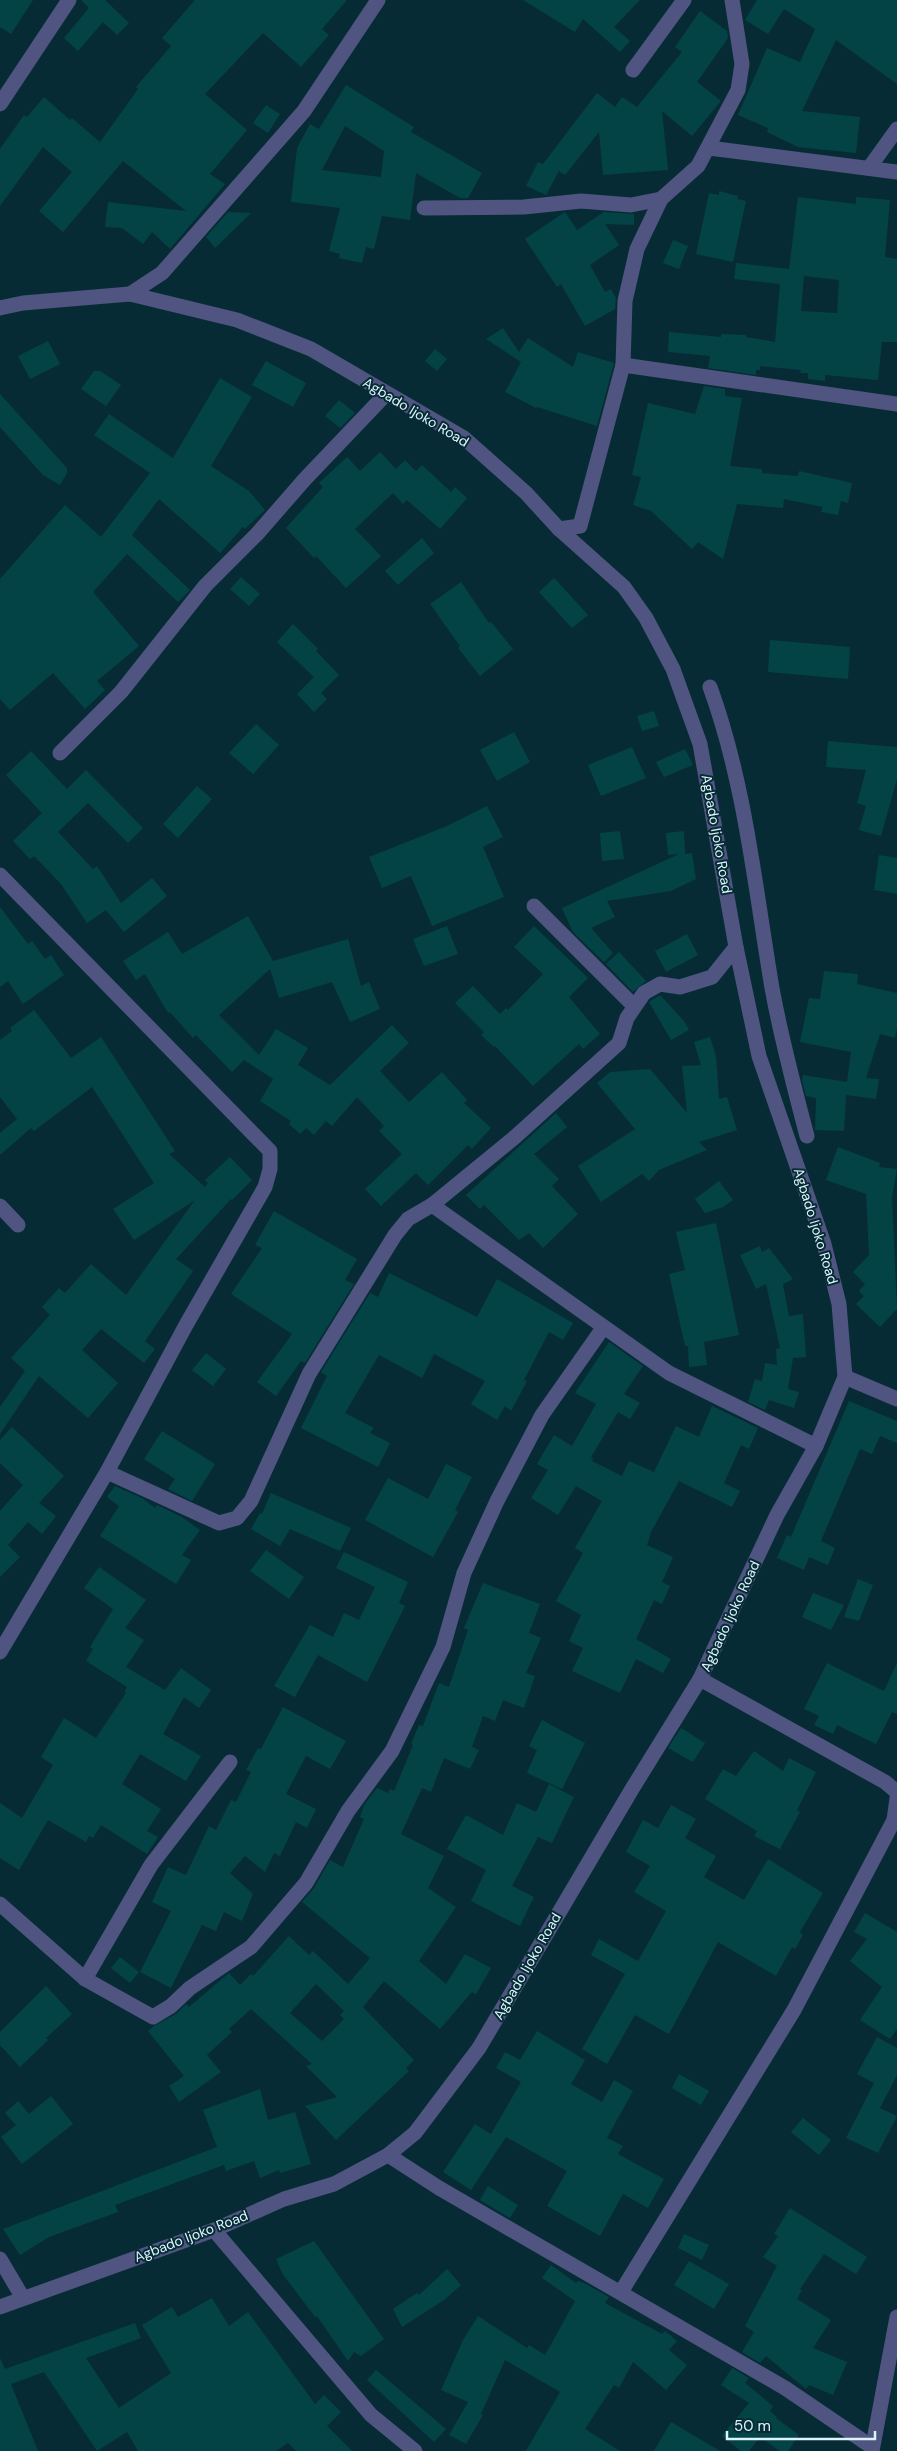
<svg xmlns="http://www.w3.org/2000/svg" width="897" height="2451" font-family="'DM Sans',sans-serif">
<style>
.building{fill:#044345;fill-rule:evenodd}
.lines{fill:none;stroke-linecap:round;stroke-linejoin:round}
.minor{stroke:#4f5480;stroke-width:15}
.labels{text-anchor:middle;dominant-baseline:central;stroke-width:4;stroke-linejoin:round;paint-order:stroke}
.street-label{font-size:14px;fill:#dbf4fc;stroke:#072b34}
</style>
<rect width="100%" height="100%" fill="#072b34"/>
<g class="building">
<polygon points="0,0 33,0 11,34 0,27"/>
<polygon points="81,0 105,0 129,23 117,35 103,22 78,51 64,38 89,8"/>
<polygon points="195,0 347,0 322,29 329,35 301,67 263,33 205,94 247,130 210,174 225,184 170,249 152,232 143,244 122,228 105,227 108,202 186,211 123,161 63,232 39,211 72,172 43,147 0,206 0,149 24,115 27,117 44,97 70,120 72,118 100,142 138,89 136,87 171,46 162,38"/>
<polygon points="523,0 640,0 614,27 630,41 620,52 583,19 575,32"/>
<polygon points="757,0 897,0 897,84 836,40 802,111 860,117 856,153 798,147 767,132 768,128 738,115 767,48 800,62 815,29 784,9 768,34 745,20"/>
<polygon points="700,11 727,31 728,38 697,82 721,101 692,136 662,111 668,170 603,175 599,132 565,175 559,171 546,195 526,186 538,162 543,164 597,93 615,107 622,97 637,107 682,52 675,47"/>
<path d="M346,85l68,42 -3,5 71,41 -14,25h-8l-44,-25 -6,47 -28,-4 -8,33 -8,-2 -4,16 -23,-5 1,-4 -11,-3 11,-43 -49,-6 6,-54 13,-24 9,5zM345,126l39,25 -3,26 -59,-7z"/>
<polygon points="266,105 280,114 268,133 253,123"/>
<polygon points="719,191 738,196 737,199 746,201 733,262 696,254 709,193 719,195"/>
<path d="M798,197l58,7v-7l34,3 -5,57 12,2v83h-15l-4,38 -53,-5v6l-17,-2v-6h-8l1,-3 -41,-4v4h-4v5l-48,-7 2,-12 -42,-4 1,-20 52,5v-3l25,1v2l29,5 5,-58 -46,-5 2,-16 53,6zM804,276l35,4 -2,33 -36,-2z"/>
<polygon points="228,212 251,213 215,248 206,237"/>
<polygon points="565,212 577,230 604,212 634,214 634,225 605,224 619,245 590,265 605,292 611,289 616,298 615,309 585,326 561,284 557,287 525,239"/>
<polygon points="673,240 688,246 679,269 663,263"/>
<polygon points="503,328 519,352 528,338 573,367 578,352 614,363 597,426 537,407 536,408 505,392 521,362 486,339"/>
<polygon points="48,341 60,364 30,379 18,356"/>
<polygon points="435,349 447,359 437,371 425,361"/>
<polygon points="266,361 306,383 293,407 252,385"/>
<polygon points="94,371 100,371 121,385 106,406 81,389"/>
<polygon points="220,378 252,397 211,466 249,491 265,510 245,529 243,527 220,553 159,499 132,535 190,590 178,602 127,554 93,592 139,646 97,681 105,690 85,709 53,673 10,710 0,699 0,579 65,505 101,537 150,473 94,435 109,414 173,458"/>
<polygon points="704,386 725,389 725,396 742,398 730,466 762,469 762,473 798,476 799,471 852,483 848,503 841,501 838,515 821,512 823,507 784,499 783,508 737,504 723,559 698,542 692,549 651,511 633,505 641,477 632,475 648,403 695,414"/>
<polygon points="0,394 67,468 67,473 60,485 43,475 0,427"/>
<polygon points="339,400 355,413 340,428 325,416"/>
<polygon points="380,452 396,469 405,460 416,471 422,465 451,492 455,487 467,498 440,529 407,500 403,504 393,493 355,529 381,556 346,588 316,556 314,558 286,528 323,487 319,483 347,457 360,471"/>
<polygon points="422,538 434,553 398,585 385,571"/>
<polygon points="241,577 260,594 249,606 230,589"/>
<polygon points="554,578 588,615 572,628 539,592"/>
<polygon points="461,582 489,623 491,622 513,649 480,676 458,648 460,646 430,604"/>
<polygon points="293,624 318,649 316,651 339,675 321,693 327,699 314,712 297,694 314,677 277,642"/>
<polygon points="770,640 850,647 848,679 768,672"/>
<polygon points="654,711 659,726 642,731 637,716"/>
<polygon points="256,724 279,745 253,774 229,753"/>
<polygon points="514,732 530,762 497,781 480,750"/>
<polygon points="828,741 897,747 897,779 881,836 859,830 866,806 857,803 866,770 826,767"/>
<polygon points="632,747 646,778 601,796 588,765"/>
<polygon points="685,749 693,765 664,777 656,762"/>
<polygon points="31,751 67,789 86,770 143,828 128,843 88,803 58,832 93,869 97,866 121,903 152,878 167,896 124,932 106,910 87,923 61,884 34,856 30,859 13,841 42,813 6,775"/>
<polygon points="197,786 212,799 178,838 163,824"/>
<polygon points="487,806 503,837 483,847 504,897 432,926 411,876 382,888 369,857 447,826"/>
<polygon points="620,831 624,859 602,861 600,833"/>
<polygon points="684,831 685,854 692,853 696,879 671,891 607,901 615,917 591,928 613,953 604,962 573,932 562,908 679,854 668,855 666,833"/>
<polygon points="879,855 897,858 897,894 874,890"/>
<polygon points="0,907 28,944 32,941 45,959 51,955 64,975 23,1004 8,981 0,987"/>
<polygon points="248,916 273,961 348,939 361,986 369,982 380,1009 350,1022 332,982 279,998 270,969 219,1015 259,1055 276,1029 308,1048 298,1065 330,1085 392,1025 409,1043 380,1071 409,1102 442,1072 467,1100 464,1103 491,1128 472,1149 468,1145 428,1185 416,1173 381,1206 365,1189 402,1154 379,1131 384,1126 357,1097 332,1126 326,1121 314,1135 306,1128 300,1134 289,1124 291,1121 260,1101 273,1079 244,1060 232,1072 196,1035 193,1038 170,1012 168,1013 145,974 136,980 123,961 168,932 182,954"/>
<polygon points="447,926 458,954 424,966 413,939"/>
<polygon points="534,926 588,978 569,997 600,1034 583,1049 579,1044 533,1086 495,1046 494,1047 481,1035 484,1032 455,1003 473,986 500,1014 506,1008 508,1010 543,974 514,947"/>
<polygon points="687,934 698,955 666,972 655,951"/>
<polygon points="619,952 646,981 633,992 606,964"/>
<polygon points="824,971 858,974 857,984 897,993 897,1028 895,1038 880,1034 866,1078 879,1079 876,1099 846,1095 844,1131 815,1130 816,1098 806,1096 802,1080 803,1075 847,1082 851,1052 800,1042 809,998 820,999"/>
<polygon points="660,995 684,1021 689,1030 671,1040 649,1002"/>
<polygon points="34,1010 71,1058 101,1037 175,1151 169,1154 205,1187 208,1183 205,1180 230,1157 252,1180 232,1200 231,1199 176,1259 193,1271 145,1341 155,1349 144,1363 101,1329 82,1350 118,1383 88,1418 39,1376 0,1434 0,1407 25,1371 11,1358 50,1315 42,1307 59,1288 65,1293 91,1264 126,1295 195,1200 134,1240 113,1209 154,1183 92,1087 34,1131 31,1128 0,1155 0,1133 17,1119 0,1097 0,1040 12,1031 10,1028"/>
<polygon points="710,1037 716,1056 719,1099 727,1097 737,1130 699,1142 707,1150 659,1170 649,1181 642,1174 601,1202 578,1166 635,1129 597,1083 610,1072 650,1069 687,1113 682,1066 701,1065 694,1042"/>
<polygon points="556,1113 567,1127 534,1154 559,1179 552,1186 578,1214 543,1248 529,1233 519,1240 484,1205 480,1209 466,1195"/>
<polygon points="838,1147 880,1163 879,1167 897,1169 892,1197 897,1309 880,1327 856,1304 864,1296 859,1291 865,1284 853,1272 869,1255 866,1194 826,1180"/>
<polygon points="719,1181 733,1200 723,1207 705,1213 695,1199"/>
<polygon points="274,1211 357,1259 345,1280 354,1284 305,1363 301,1361 276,1396 257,1382 292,1334 231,1294 262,1248 255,1245"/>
<polygon points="716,1223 739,1335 704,1342 707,1365 689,1367 688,1346 685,1346 669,1274 685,1270 676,1232"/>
<polygon points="760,1246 762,1252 769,1248 793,1279 783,1284 789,1316 803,1314 806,1357 793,1358 788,1389 799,1392 794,1408 769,1400 765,1410 748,1402 755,1379 762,1381 765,1363 777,1365 776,1349 780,1348 766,1284 756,1289 740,1255"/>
<polygon points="389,1273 477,1317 497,1279 573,1323 563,1340 549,1332 524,1380 527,1381 511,1411 505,1406 497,1420 471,1404 485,1381 434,1354 422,1378 379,1355 345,1413 374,1428 370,1433 390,1443 378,1467 301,1428 327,1376 321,1372 370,1293 378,1297"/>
<polygon points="609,1342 643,1366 624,1394 640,1403 630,1419 618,1412 591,1457 593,1458 592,1461 622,1476 629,1461 654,1472 676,1426 699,1437 712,1406 758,1428 749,1449 741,1445 724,1483 740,1491 732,1507 679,1481 651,1532 647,1545 673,1557 662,1582 670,1586 662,1604 654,1600 636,1639 671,1659 663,1673 636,1659 620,1693 572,1671 583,1648 569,1641 581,1615 556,1601 583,1553 575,1548 602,1501 576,1486 558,1515 531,1498 548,1470 537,1464 554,1435 572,1446 596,1404 575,1393"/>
<polygon points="206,1353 226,1369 213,1386 192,1370"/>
<polygon points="849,1401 897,1421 897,1443 880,1436 872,1454 860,1449 821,1541 835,1548 828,1565 809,1557 804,1570 777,1558 787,1535 791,1537"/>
<polygon points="12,1427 64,1476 39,1503 56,1516 42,1534 28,1522 8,1545 20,1557 0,1577 0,1511 23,1485 0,1463 0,1440"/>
<polygon points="162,1431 215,1464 192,1501 168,1489 175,1479 144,1459"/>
<polygon points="446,1464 472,1477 455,1510 458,1512 433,1557 365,1520 388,1478 428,1499"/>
<polygon points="115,1486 142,1498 155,1508 157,1505 182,1517 200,1530 182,1555 191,1560 176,1584 100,1536 119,1506 107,1497"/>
<polygon points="271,1493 351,1528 340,1551 290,1529 280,1546 251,1529 260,1513 262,1514"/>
<polygon points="266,1550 304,1577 289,1599 250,1571"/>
<polygon points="344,1552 408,1582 399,1603 405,1606 367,1682 318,1655 295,1697 274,1686 310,1625 333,1637 344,1613 359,1620 375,1587 336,1568"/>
<polygon points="99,1567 146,1600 125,1628 144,1640 126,1667 165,1690 181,1668 211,1690 199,1708 184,1697 163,1734 201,1756 186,1781 140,1754 122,1784 161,1809 147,1831 158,1837 147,1854 101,1825 93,1838 89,1836 86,1842 48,1820 19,1870 0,1858 0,1803 22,1818 53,1765 41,1757 64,1718 96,1738 126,1693 124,1692 127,1687 86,1661 93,1649 90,1647 113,1609 84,1588"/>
<polygon points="858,1579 873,1585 859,1621 844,1617"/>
<path d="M483,1583l57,21 -11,29 12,5 -15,35 9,3 -11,32 -21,-8 -8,21 -12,-5 -11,31 7,3 -9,19 -26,-11 -13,34 -9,-4 -21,46 43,22 -16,32 28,19 -37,54 27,23 19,-30 26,14 -15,26 -4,-2 -32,37 -56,-48 -21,26 51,53 -8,8 3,3 -73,69 -31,-34 32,-9 -31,-31 6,-2 -61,-55 -22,20 3,3 -25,23 14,17 -42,30 -10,-16 15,-10 -36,-45 6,-5 22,-12 10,-10 3,3 40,-34 11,12 11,-11 2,2 36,-40 20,19 4,-4 35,33 22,-26 -68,-56 12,-14 16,-28 13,7 21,-48 -4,-2 4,-12 13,-17 11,5 2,-4 4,2 19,-46 -2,-1 8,-19 4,1 16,-43 10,4 19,-57 -4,-2zM316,1984l28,27 -4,4 4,4 -22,22 -32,-28z"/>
<polygon points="813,1593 844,1605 831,1630 802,1617"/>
<polygon points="827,1663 884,1691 897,1663 897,1714 892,1712 876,1744 837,1725 833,1734 814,1725 819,1716 804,1709"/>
<polygon points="283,1707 346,1741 330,1769 306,1756 286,1794 316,1809 307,1828 296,1822 280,1856 274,1853 265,1872 245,1856 230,1873 253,1894 242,1921 224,1912 216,1931 202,1925 171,1988 140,1972 171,1911 152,1902 168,1867 186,1875 209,1826 216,1830 231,1800 236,1802 251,1772 246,1770 258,1748 261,1749"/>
<polygon points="542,1720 585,1743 562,1789 527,1773 537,1750 529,1746"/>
<polygon points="681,1728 705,1743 693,1762 668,1748"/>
<polygon points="754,1751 783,1771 789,1758 816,1772 797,1810 800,1812 780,1849 754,1836 757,1831 705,1799 723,1769 736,1776"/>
<polygon points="549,1784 574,1797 552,1843 538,1837 512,1886 534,1897 520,1926 471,1901 486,1870 447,1849 466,1815 503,1835 517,1803 536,1812"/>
<polygon points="671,1805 696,1819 685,1838 716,1856 704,1877 744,1900 768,1859 823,1893 800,1932 803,1935 795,1949 792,1947 776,1976 718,1942 669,2034 635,2015 607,2064 582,2049 625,1974 591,1955 599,1939 638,1961 666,1911 634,1892 650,1866 626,1852 643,1820 658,1828"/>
<polygon points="865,1913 897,1932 897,2029 890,2039 860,2020 882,1987 850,1961 867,1939 854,1932"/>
<polygon points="120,1957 139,1972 130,1983 111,1968"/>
<polygon points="46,1986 72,2014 46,2038 48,2040 20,2067 0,2045 0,2032"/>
<polygon points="537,2031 585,2060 571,2084 602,2102 614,2080 633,2091 607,2138 623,2146 618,2154 664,2179 648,2208 623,2194 600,2236 547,2206 567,2171 506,2137 471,2190 443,2172 475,2124 491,2134 521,2082 496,2068 505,2052 520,2060"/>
<polygon points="877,2037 897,2048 897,2075 880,2108 897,2116 878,2153 846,2138 874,2083 857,2074"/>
<polygon points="679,2074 709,2091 701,2105 672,2088"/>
<polygon points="260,2089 268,2120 295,2112 311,2164 280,2173 279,2170 260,2178 254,2161 226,2171 224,2165 115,2205 118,2212 49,2237 20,2255 3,2229 217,2147 203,2110"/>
<polygon points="51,2096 73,2124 22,2164 1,2137 16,2125 5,2113 18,2101 29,2114"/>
<polygon points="803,2118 831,2140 819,2155 791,2132"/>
<polygon points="488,2186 518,2205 510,2218 480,2200"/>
<polygon points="790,2208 867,2257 856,2274 824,2254 800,2289 802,2290 797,2299 831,2320 813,2348 847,2362 833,2395 809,2385 806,2389 766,2356 760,2363 742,2352 754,2332 745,2326 777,2266 763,2257 778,2236 774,2234"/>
<polygon points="684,2234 709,2245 702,2260 678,2248"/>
<polygon points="314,2241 384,2339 361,2356 354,2352 348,2361 317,2316 315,2317 282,2273 276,2259"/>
<polygon points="689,2261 729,2284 714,2309 674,2285"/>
<polygon points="551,2265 576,2283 578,2281 584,2283 609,2297 605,2303 662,2334 665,2331 677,2341 669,2350 687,2365 666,2390 633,2362 619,2388 614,2385 585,2429 620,2451 526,2451 560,2392 505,2360 481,2414 483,2415 466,2444 449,2435 468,2402 441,2390 463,2340 478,2316 527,2348 529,2345 545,2355 575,2301 542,2278"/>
<polygon points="447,2269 461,2285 444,2300 402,2327 393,2309 417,2293 419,2295"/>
<polygon points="212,2298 229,2326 248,2312 315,2404 324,2395 341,2412 327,2426 352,2451 296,2451 288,2443 276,2451 138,2451 127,2432 97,2451 44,2372 11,2384 38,2451 0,2451 0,2358 5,2369 135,2323 141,2338 86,2358 119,2408 171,2373 142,2325 172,2307 178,2317"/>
<polygon points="732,2368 749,2378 745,2383 773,2406 770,2411 777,2417 776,2418 799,2435 788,2451 780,2451 760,2437 749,2451 741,2451 722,2436 749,2403 721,2385"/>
<polygon points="376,2370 446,2429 434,2442 367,2380"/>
<polygon points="671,2422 720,2451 654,2451"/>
</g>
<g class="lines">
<g class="minor">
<polyline points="633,70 684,0"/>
<polyline points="0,104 69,0"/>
<polyline points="709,148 897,172"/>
<polyline points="869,168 897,129"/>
<polyline points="424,208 524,207 581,201 631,205 661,199"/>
<polyline points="130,294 162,273 304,111 378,0"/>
<polyline points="0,308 23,303 130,294 237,320 311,349 464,438 526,493 559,529 624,587 646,618 673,669 700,744 736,947 759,1056 824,1244 839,1304 845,1377 816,1446 777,1515 700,1679 632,1789 479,2048 415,2133 388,2155 334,2184 284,2199 214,2230 0,2307"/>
<polyline points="623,365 897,404"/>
<polyline points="559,529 580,526 623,365 625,301 637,249 661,199 698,166 738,90 742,64 732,0"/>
<path d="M710,687c35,96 45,200 62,301 9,50 22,99 35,148"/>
<polyline points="60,753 121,692 205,586 257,534 305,479 386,394"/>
<polyline points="0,875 270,1151 270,1169 265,1187 186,1325 107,1472 0,1652"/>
<polyline points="534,906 634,1006"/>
<polyline points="432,1205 669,1373 816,1446"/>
<polyline points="0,1206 18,1225"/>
<polyline points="845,1377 897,1399"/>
<polyline points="107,1472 219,1523 237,1518 251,1501 309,1374 395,1235 408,1219 432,1205 515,1137 619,1043 627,1018 644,993 660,984 680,987 712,977 736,947"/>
<polyline points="700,1679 885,1782 897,1792"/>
<polyline points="0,1904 85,1979 153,2017 171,2006 190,1988 251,1947 306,1883 348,1811 392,1751 443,1647 464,1573 497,1501 542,1415 603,1328"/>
<polyline points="85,1979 151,1865 230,1762"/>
<polyline points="388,2155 439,2188 785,2388 872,2447"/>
<polyline points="214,2230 371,2415 415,2451"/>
<polyline points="0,2259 23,2298"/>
<polyline points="621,2292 794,2010 894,1820 897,1798"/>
<polyline points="872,2451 897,2317"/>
</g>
</g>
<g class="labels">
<g class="street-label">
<text transform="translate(416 412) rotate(31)">Agbado Ijoko Road</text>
<text transform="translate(717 834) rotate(80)">Agbado Ijoko Road</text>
<text transform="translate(816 1226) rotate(73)">Agbado Ijoko Road</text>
<text transform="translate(730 1616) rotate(-65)">Agbado Ijoko Road</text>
<text transform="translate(527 1966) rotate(-60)">Agbado Ijoko Road</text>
<text transform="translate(191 2236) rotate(-21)">Agbado Ijoko Road</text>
</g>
</g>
<path d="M727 2431v8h148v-8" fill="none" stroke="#dbf4fc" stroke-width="2.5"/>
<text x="734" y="2431" font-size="15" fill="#dbf4fc" stroke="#072b34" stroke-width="4" paint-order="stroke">50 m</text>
</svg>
